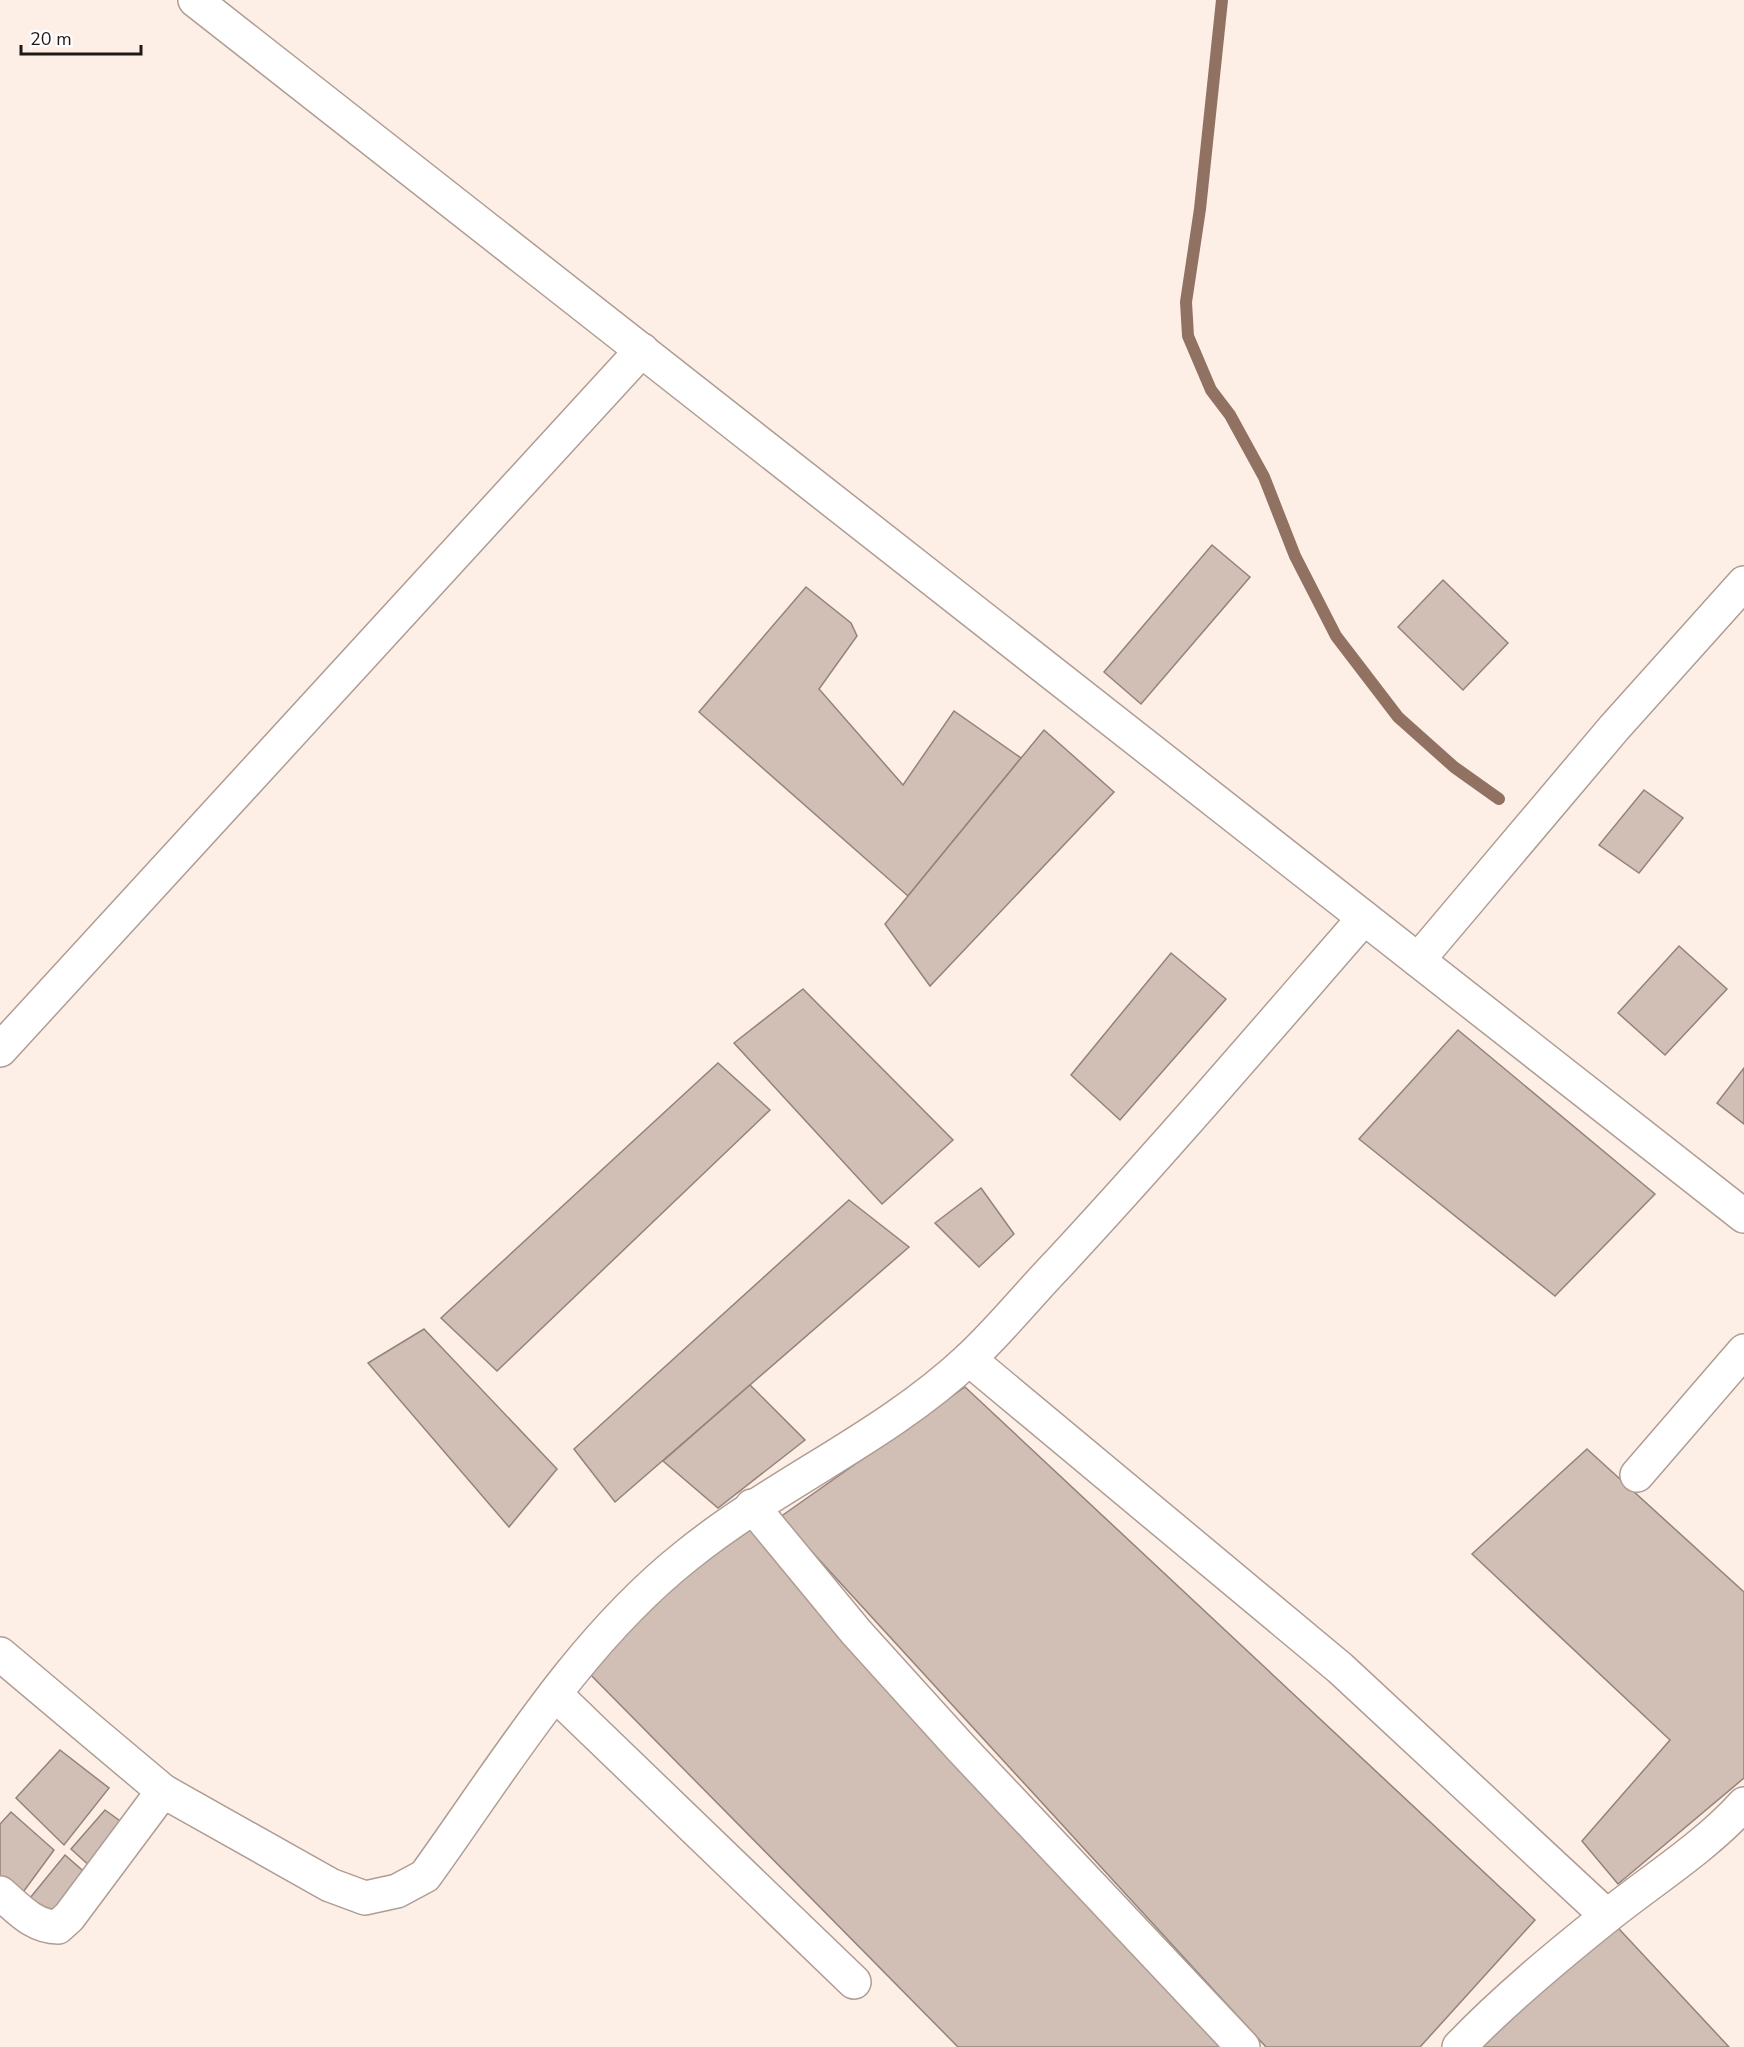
<svg xmlns="http://www.w3.org/2000/svg" width="1744" height="2047" font-family="'Nunito Sans',sans-serif">
<style>
.lines{fill:none;stroke-linecap:round;stroke-linejoin:round}
.stream{stroke:#917262;stroke-width:12}
.building{fill:#d1beb4;stroke:#94837a;stroke-width:1.5}
.minor-casing{stroke:#af9d94;stroke-width:36}
.minor{stroke:#fff;stroke-width:33}
</style>
<rect width="100%" height="100%" fill="#fdeee6"/>
<g class="lines">
<polyline class="stream" points="1222,0 1200,209 1186,302 1188,336 1211,390 1230,415 1264,477 1295,556 1336,636 1398,717 1454,767 1499,799"/>
</g>
<g class="building">
<polygon points="1212,545 1250,577 1141,704 1104,672"/>
<polygon points="1443,580 1508,643 1463,690 1398,627"/>
<polygon points="806,587 851,623 857,636 819,689 903,785 954,711 1021,758 908,896 699,712"/>
<polygon points="1044,730 1114,792 930,986 885,924"/>
<polygon points="1644,790 1683,818 1639,873 1599,845"/>
<polygon points="1679,946 1727,989 1665,1055 1618,1013"/>
<polygon points="1171,953 1226,999 1120,1120 1071,1075"/>
<polygon points="803,989 953,1140 882,1204 734,1043"/>
<polygon points="1458,1030 1655,1194 1555,1296 1359,1139"/>
<polygon points="718,1063 770,1110 497,1371 441,1318"/>
<polygon points="1744,1068 1744,1124 1717,1103"/>
<polygon points="981,1188 1014,1234 979,1267 935,1223"/>
<polygon points="849,1200 909,1247 615,1502 574,1449"/>
<polygon points="424,1329 557,1469 509,1527 368,1363"/>
<polygon points="750,1385 805,1440 718,1508 663,1461"/>
<polygon points="965,1387 1535,1920 1420,2047 1266,2047 780,1517"/>
<polygon points="1587,1449 1744,1592 1744,1778 1618,1884 1582,1841 1670,1740 1472,1554"/>
<polygon points="738,1517 1224,2047 958,2047 579,1663"/>
<polygon points="60,1750 109,1788 64,1845 16,1798"/>
<polygon points="105,1810 127,1826 93,1869 71,1849"/>
<polygon points="11,1812 54,1850 21,1895 0,1878 0,1824"/>
<polygon points="65,1855 90,1877 58,1927 30,1898"/>
<polygon points="1607,1916 1729,2047 1478,2047"/>
</g>
<g class="lines">
<g class="minor-casing">
<g id="minor">
<polyline points="195,0 1744,1216"/>
<polyline points="1418,960 1614,728 1744,583"/>
<polyline points="0,1050 642,350"/>
<polyline points="969,1359 1340,1668 1607,1916"/>
<polyline points="1637,1475 1744,1351"/>
<polyline points="752,1506 856,1632 961,1748 1243,2047"/>
<path d="M0,1654l163,137 167,94 35,13 32,-7 28,-15c80,-111 153,-234 261,-320 90,-73 199,-118 284,-198 31,-29 58,-63 88,-94 105,-113 205,-230 306,-346"/>
<polyline points="555,1694 854,1982"/>
<path d="M0,1893c18,15 33,34 58,34l11,-10 94,-126"/>
<path d="M1459,2047c45,-47 97,-90 147,-130 46,-37 98,-69 138,-113"/>
</g>
</g>
<use href="#minor" class="minor"/>
</g>
<path d="M21 45v9h120v-9" fill="none" stroke="#201a16" stroke-width="3"/>
<text x="30" y="45" font-size="18" fill="#201a16" stroke="#fefefe" stroke-width="4.5" paint-order="stroke">20 m</text>
</svg>
